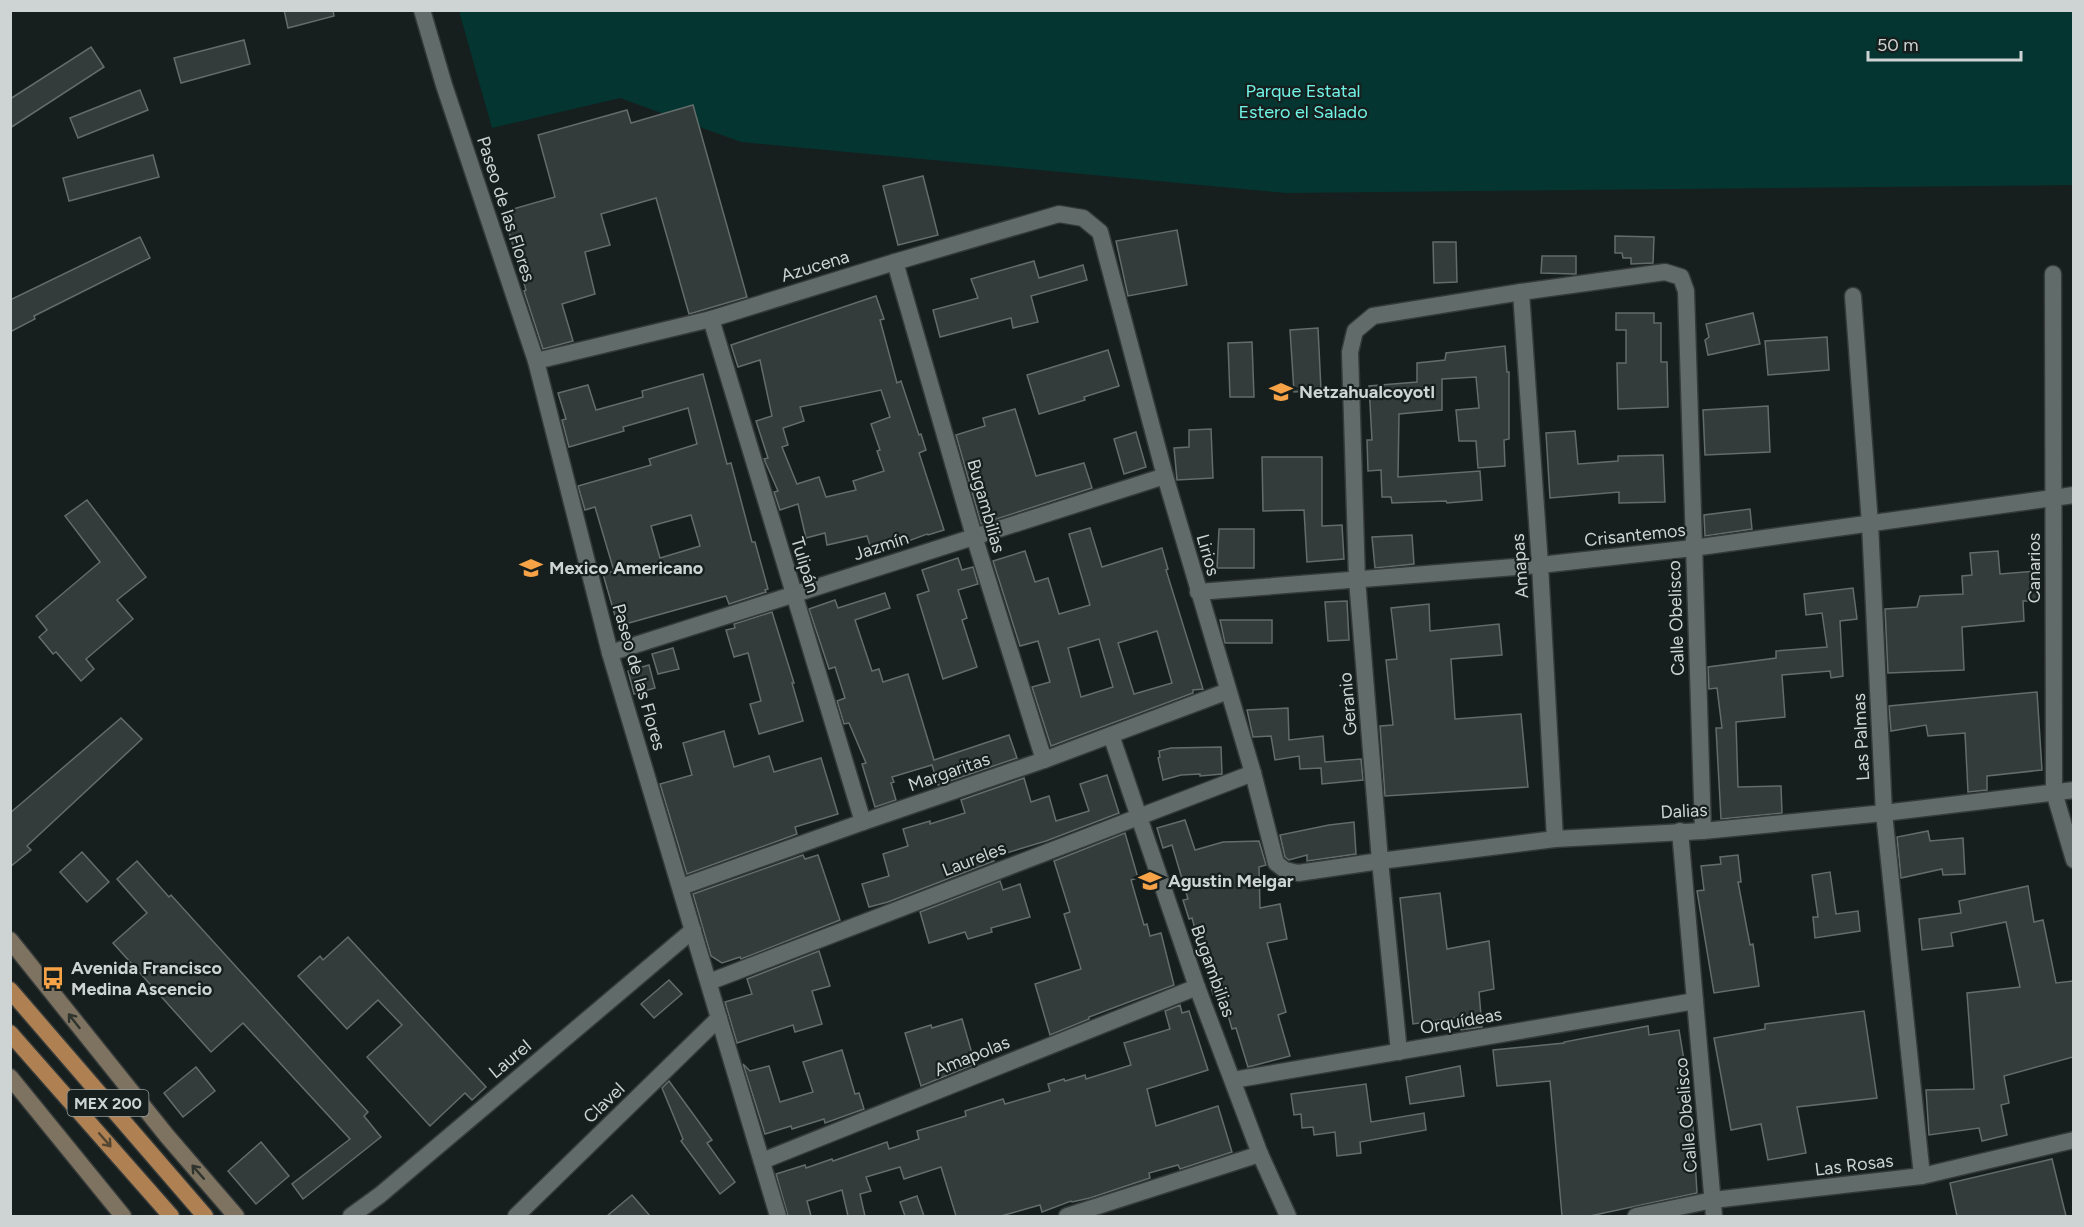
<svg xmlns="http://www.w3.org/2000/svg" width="2084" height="1227" font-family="Figtree,sans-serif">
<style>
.green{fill:#043531}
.building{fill:#333c3b;stroke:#626c6a;stroke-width:1.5;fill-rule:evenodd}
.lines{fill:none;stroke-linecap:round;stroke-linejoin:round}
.minor-casing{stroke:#343939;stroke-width:19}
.secondary-casing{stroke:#343939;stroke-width:19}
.trunk-casing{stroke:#343939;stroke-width:19}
.minor{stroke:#616b69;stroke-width:16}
.secondary{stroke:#7e7360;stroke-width:16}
.trunk{stroke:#ae8052;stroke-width:16}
.oneway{stroke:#30342e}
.oneway2{stroke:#534632}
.labels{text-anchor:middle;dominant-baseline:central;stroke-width:4.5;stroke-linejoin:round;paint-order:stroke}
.shield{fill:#161f1d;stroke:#979d9c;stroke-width:1.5}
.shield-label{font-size:16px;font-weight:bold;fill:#ced3d3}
.park-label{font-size:18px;fill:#70f4e7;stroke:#161f1d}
.street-label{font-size:18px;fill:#ced3d3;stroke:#161f1d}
.poi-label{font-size:18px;font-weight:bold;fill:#ced3d3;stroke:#161f1d;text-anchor:start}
</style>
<rect width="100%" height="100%" fill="#161f1d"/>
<polygon class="green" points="459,11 2073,11 2073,185 1286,193 741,142 620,98 492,128"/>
<g class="building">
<polygon points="284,10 333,10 334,16 288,28"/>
<polygon points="244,40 250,64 181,83 174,58"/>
<polygon points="91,47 104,67 10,128 10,99"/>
<polygon points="140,90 148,110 78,138 70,118"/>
<polygon points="693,105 747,297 689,314 656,198 601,214 610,245 585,252 595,294 562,304 573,341 543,349 524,291 526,290 503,212 555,197 538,135 627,110 631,123"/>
<polygon points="153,155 159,177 69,201 63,178"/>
<polygon points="923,176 938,235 898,245 883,186"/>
<polygon points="1177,230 1187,285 1128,296 1116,241"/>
<polygon points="1615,236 1654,237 1653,263 1631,264 1631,258 1623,258 1622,253 1615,253"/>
<polygon points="140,237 150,258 34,316 35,319 10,332 10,300"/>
<polygon points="1433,242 1456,242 1457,282 1434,283"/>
<polygon points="1542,256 1576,256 1576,274 1541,273"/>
<polygon points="1034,261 1039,278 1083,265 1087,280 1031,296 1038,322 1013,328 1011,318 940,337 933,310 978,298 971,279"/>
<path d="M876,296l8,23 -4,1 17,63 4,-2 18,54 2,-1 5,16 -7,3 25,77 -16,5 -1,-1 -54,20 -6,-18 -40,9 -2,-12 -19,5 -8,-34 -18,6 -6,-18 4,-1 -14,-32 4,-1 -12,-37 16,-5 -12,-56 -22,7 -7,-22zM881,390l9,27 -19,7 9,26 -3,1 7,20 -31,10 3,9 -30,7 -7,-20 -22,7 -15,-37 6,-2 -5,-17 21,-7 -4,-14z"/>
<polygon points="1616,313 1654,313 1654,323 1661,323 1661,362 1667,362 1668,407 1618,409 1617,363 1626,363 1626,330 1616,330"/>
<polygon points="1753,313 1760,344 1708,355 1705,340 1709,337 1706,324"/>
<polygon points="1318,328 1321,390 1294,392 1290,330"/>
<polygon points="1827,337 1829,370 1768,375 1765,341"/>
<polygon points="1252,342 1254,397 1230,397 1228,343"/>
<polygon points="1505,346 1507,372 1509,372 1509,439 1504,440 1505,466 1478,468 1476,441 1459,441 1456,410 1479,408 1476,377 1442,379 1442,410 1399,414 1398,477 1480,471 1482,500 1447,503 1446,501 1392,503 1391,497 1382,497 1381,470 1368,471 1367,440 1372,440 1369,386 1417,382 1417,363 1445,360 1446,353"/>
<polygon points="1108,350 1119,386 1084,397 1085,400 1039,414 1027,375"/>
<path d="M703,374l24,90 4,-1 21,79h3l13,47 -3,1 1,2 -37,12 -3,-8 -108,30 -15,-52 11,-3 -19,-64 -10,3 -7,-24 73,-21 -2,-6 48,-15 -9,-36 -65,19 1,4 -55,16 -7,-27 4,-1 -8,-26 30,-8 8,25 47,-13 -1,-6zM691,515l9,31 -40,12 -9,-32z"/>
<polygon points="1768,406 1770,452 1705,455 1703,410"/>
<polygon points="1015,409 1036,476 1084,463 1092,488 981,524 956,435 985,426 983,418"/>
<polygon points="1211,429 1213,478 1177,480 1174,448 1189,447 1189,430"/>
<polygon points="1575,431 1578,464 1618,461 1618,456 1663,455 1665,502 1619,503 1619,492 1550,498 1546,433"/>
<polygon points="1136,432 1146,467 1124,474 1114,439"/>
<polygon points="1262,457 1322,457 1322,526 1342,525 1344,559 1307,562 1304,510 1263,511"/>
<polygon points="87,500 146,577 117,600 133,619 86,659 94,669 81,681 56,652 53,654 39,637 47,630 36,616 100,562 65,516"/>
<polygon points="1750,509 1752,529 1705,536 1704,515"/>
<path d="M1090,528l12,39 60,-19 6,21 -2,1 37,119 -10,1v3l-142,53 -19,-59 18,-5 -12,-41 -18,5 -27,-85 32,-10 10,31 13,-4 11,36 31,-9 -21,-71zM1157,631l15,52 -38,11 -16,-51zM1099,639l14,48 -32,10 -13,-49z"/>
<polygon points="1219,529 1254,529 1254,568 1217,568"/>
<polygon points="1412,535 1414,564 1375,568 1372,537"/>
<polygon points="1998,551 2000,574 2038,571 2039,601 2023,601 2024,621 1962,627 1964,670 1888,673 1885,609 1917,607 1920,596 1963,594 1962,576 1972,575 1970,553"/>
<polygon points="958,558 962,570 973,567 978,584 958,590 967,618 962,620 977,667 943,679 917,595 929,591 922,570"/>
<polygon points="1853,588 1857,619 1840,621 1843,676 1831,678 1830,671 1782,675 1785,717 1736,722 1738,787 1781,786 1782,813 1721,819 1716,728 1722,728 1717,688 1709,689 1708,667 1776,658 1776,651 1827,647 1822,613 1806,615 1804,594"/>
<polygon points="885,593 890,608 855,620 872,671 879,669 883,682 908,674 934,760 1009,735 1017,758 938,785 932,765 892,777 894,782 891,783 896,800 875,807 862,764 866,763 849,723 844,724 837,701 845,698 835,667 829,669 809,609 835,600 838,608"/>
<polygon points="1347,601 1349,640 1328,641 1325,602"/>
<polygon points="1429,604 1430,631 1499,624 1502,655 1451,659 1455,719 1521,714 1528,787 1385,796 1380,726 1393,725 1386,660 1397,659 1391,608"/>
<polygon points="772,612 794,683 792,683 803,721 759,734 750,704 761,701 748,653 734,657 726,630 735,628 734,624"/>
<polygon points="1220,620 1272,620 1272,643 1225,643"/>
<polygon points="673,648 679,669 658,674 652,654"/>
<polygon points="649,665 655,688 634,694 628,671"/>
<polygon points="2037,692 2042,770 1987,776 1987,790 1968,792 1965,733 1928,736 1926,725 1891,731 1889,706"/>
<polygon points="1288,708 1289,740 1323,736 1325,762 1361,759 1363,780 1322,784 1321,768 1300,769 1299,756 1275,760 1271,736 1253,737 1247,710"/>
<polygon points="121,718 142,739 27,846 31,850 10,867 10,813"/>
<polygon points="724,731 734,767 769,756 774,772 821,758 838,814 795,827 797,834 687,874 660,784 692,775 683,743"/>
<polygon points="1221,747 1222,774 1200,776 1200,774 1181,775 1163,780 1158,758 1160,757 1159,751 1171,748"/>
<polygon points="1107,775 1119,813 1046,841 993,857 994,861 888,902 869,907 862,884 889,876 883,854 908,846 903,829 930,821 930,824 965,813 961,800 1024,778 1031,802 1049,796 1056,821 1089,811 1080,784"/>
<polygon points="1185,820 1195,850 1223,842 1259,841 1266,865 1259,867 1260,908 1280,904 1287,939 1267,943 1286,1012 1278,1015 1290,1056 1248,1067 1236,1028 1232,1029 1221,991 1213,994 1192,918 1189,919 1183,900 1188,899 1172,845 1163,848 1157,828"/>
<polygon points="1354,822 1356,854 1307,861 1307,855 1289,860 1285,857 1280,835 1329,825"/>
<polygon points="1928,831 1930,841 1963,838 1965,874 1943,875 1942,869 1901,878 1897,837"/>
<polygon points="1125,833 1138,878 1131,880 1144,925 1147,924 1150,936 1161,933 1174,985 1089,1017 1089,1019 1050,1035 1035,984 1081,969 1064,914 1070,912 1054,861"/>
<polygon points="82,852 109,882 87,902 60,872"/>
<polygon points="803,855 805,859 818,855 840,920 741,959 740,957 722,963 711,956 693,894"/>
<polygon points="1738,855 1741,882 1738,882 1750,945 1753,944 1759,986 1714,993 1697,891 1704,890 1701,866 1721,864 1720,857"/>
<polygon points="137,861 169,897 171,895 368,1112 364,1116 381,1137 303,1199 292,1184 350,1139 243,1023 211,1052 113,943 147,913 117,879"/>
<polygon points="1830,872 1836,914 1858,911 1860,931 1815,938 1813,917 1818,917 1812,875"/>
<polygon points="1000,881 1003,890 1020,884 1030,917 991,928 992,932 968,939 965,932 929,943 920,912"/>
<polygon points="2028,886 2034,922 2043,920 2056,983 2073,981 2073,1057 2004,1076 2009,1103 2001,1105 2007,1135 1982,1141 1979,1128 1929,1135 1926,1090 1974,1089 1967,993 2020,987 2006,922 1951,933 1953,946 1922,950 1919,919 1961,913 1959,901"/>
<polygon points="1440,893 1447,949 1489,941 1494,989 1479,992 1482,1027 1461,1030 1459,1017 1413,1024 1400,898"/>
<polygon points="348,937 486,1087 472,1100 465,1093 430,1126 367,1057 402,1025 378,1000 347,1029 298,976 320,956 323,960"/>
<polygon points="819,951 830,986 812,991 822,1024 795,1032 793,1025 737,1043 725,1002 752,994 747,979"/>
<polygon points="669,980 682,994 654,1018 641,1004"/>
<polygon points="1180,1005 1182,1013 1189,1011 1208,1070 1147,1089 1156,1126 1218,1106 1232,1152 1180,1169 1178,1165 1149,1173 1150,1178 1090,1198 1072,1202 1071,1201 1042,1212 1040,1205 1001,1216 956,1216 941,1167 904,1179 900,1167 866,1177 871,1191 860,1194 865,1216 848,1216 842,1190 807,1201 811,1216 788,1216 776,1174 805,1165 806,1168 832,1159 833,1161 887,1142 889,1149 919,1139 917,1131 966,1116 965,1111 1003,1099 1005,1104 1050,1091 1048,1084 1064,1079 1065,1081 1085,1075 1086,1079 1131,1065 1124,1043 1170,1029 1165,1011"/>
<polygon points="1864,1011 1877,1098 1797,1107 1806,1153 1768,1160 1761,1124 1731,1130 1714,1038 1765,1029 1765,1024"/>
<polygon points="962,1019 975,1064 921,1086 905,1033 931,1025 932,1028"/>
<polygon points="1648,1026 1649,1035 1679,1030 1692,1109 1697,1193 1590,1216 1562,1216 1550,1081 1497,1086 1493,1050 1564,1043 1564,1042"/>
<polygon points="842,1050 855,1094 859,1093 864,1109 825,1123 824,1119 792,1129 791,1126 765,1134 743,1064 750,1071 769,1066 780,1102 813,1092 803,1062"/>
<polygon points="1460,1066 1464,1096 1410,1104 1406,1077"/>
<polygon points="196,1067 215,1091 183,1117 164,1093"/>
<polygon points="669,1081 712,1140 707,1143 735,1182 720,1194 681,1141 683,1139 662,1088"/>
<polygon points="1366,1084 1371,1122 1424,1113 1426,1130 1360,1142 1361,1153 1337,1156 1335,1132 1314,1135 1313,1127 1302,1128 1301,1114 1294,1115 1291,1094"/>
<polygon points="261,1142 289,1176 256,1204 228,1171"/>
<polygon points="2052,1159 2066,1216 1957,1216 1950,1183"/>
<polygon points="632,1195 650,1216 607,1216"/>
<polygon points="917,1196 924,1216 905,1216 900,1202"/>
</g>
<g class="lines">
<g class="minor-casing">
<g id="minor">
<polyline points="422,10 444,85 536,361 610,653 778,1216"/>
<polyline points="895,262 974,536 1044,760"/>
<polyline points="2053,274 2054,792 2074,860"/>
<polyline points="1521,292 1540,565 1555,839"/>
<polyline points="1853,296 1870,524 1884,813 1922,1176"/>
<polyline points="711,319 863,822"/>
<polyline points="536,361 711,319 895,262 1059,214 1083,218 1100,232 1165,476 1253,773 1276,863 1285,870 1298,873 1380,861 1555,839 1703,831 1884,813 2074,790"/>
<polyline points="1198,592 1540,565 1693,548 2074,495"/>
<polyline points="610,653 1165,476"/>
<polyline points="1111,735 1197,987 1260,1154 1288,1216"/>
<polyline points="1680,831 1714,1216"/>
<polyline points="681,887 863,822 1044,760 1228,691"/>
<polyline points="709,982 1253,773"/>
<polyline points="1399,1052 1380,861 1357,579 1350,352 1355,331 1373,316 1521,292 1665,272 1681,277 1686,291 1703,831"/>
<polyline points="1233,1080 1695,1001"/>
<polyline points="762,1161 1197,987"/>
<polyline points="351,1216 380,1195 693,930"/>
<polyline points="516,1216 719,1018"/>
<polyline points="1067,1216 1260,1154"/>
<polyline points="1636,1216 1713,1200 1922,1176 2074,1140"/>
</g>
</g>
<g class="secondary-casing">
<g id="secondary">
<polyline points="10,940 167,1136 236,1216"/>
<polyline points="10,1077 123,1216"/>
</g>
</g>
<g class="trunk-casing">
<g id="trunk">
<polyline points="10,990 205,1216"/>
<polyline points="10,1033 171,1216"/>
</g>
</g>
<use href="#minor" class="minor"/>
<use href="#secondary" class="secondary"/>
<use href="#trunk" class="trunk"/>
</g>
<defs><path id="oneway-shaft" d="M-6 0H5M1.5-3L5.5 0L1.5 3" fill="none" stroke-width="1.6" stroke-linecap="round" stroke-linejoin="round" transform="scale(1.5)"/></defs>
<g class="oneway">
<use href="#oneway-shaft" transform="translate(74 1021) rotate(-128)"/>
<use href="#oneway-shaft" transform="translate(198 1172) rotate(-131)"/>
</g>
<use class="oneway2" href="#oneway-shaft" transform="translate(105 1140) rotate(49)"/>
<defs>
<g id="school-bare" transform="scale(1.8)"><path d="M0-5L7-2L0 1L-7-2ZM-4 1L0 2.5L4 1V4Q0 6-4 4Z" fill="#f6a247" stroke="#161f1d" stroke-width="2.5" paint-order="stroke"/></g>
<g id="university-bare" transform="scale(1.8)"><path d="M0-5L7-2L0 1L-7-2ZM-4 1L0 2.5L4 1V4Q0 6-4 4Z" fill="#f6a247" stroke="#161f1d" stroke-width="2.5" paint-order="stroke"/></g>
<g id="bus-bare" transform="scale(1.8)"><path d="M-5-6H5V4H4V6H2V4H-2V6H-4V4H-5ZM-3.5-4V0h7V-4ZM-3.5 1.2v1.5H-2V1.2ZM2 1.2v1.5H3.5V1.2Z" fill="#f6a247" stroke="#161f1d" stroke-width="2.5" paint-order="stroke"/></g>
</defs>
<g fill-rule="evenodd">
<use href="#school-bare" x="1281" y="392"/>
<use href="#university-bare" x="531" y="568"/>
<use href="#school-bare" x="1150" y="881"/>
<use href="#bus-bare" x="53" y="978"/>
</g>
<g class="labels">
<rect class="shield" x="67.5" y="1090" width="81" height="26" rx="4.5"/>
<g class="shield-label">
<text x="108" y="1103">MEX 200</text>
</g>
<g class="park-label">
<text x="1303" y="91">Parque Estatal<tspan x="1303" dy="21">Estero el Salado</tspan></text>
</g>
<g class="street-label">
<text transform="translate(506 209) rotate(72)">Paseo de las Flores</text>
<text transform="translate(815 266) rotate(-17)">Azucena</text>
<text transform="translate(986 506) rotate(74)">Bugambilias</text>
<text transform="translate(1635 535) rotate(-6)">Crisantemos</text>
<text transform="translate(881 546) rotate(-18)">Jazmín</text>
<text transform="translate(1208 555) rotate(74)">Lirios</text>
<text transform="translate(805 565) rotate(73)">Tulipán</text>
<text transform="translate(1520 566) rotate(-94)">Amapas</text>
<text transform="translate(2034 568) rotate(-90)">Canarios</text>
<text transform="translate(1676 618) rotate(-92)">Calle Obelisco</text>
<text transform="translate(639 677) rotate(74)">Paseo de las Flores</text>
<text transform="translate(1348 704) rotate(-95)">Geranio</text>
<text transform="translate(1861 737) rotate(-93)">Las Palmas</text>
<text transform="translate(949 772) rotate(-19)">Margaritas</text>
<text transform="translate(1684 811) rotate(-3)">Dalias</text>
<text transform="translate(974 859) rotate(-21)">Laureles</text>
<text transform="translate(1213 971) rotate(70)">Bugambilias</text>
<text transform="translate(1461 1021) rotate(-10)">Orquídeas</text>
<text transform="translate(972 1056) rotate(-22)">Amapolas</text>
<text transform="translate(510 1059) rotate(-40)">Laurel</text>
<text transform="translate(604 1103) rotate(-44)">Clavel</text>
<text transform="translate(1686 1115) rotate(-95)">Calle Obelisco</text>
<text transform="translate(1854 1165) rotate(-7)">Las Rosas</text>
</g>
<g class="poi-label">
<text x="1299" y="392">Netzahualcoyotl</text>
<text x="549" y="568">Mexico Americano</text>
<text x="1168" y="881">Agustin Melgar</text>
<text x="71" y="968">Avenida Francisco<tspan x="71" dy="21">Medina Ascencio</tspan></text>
</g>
</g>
<rect width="2084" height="1227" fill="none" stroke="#ced3d3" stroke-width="24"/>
<path d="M1868 51v9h153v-9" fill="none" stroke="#ced3d3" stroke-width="3"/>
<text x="1877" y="51" font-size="18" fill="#ced3d3" stroke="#161f1d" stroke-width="4.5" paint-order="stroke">50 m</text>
</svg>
